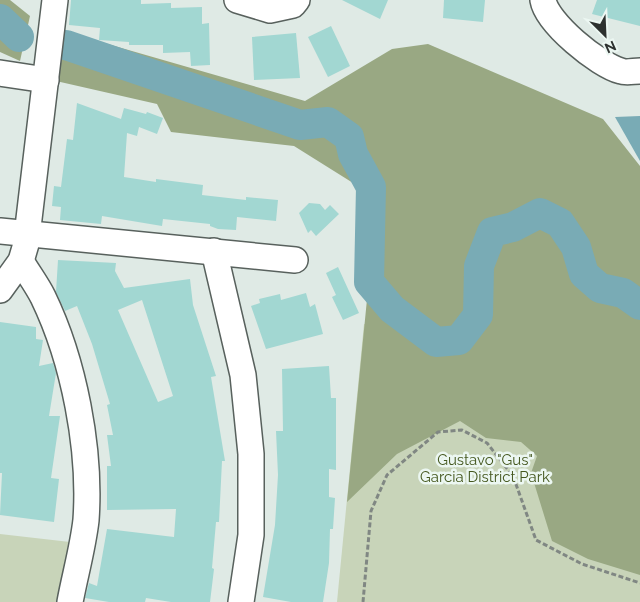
<svg xmlns="http://www.w3.org/2000/svg" width="640" height="602" font-family="Raleway,sans-serif">
<style>
.green{fill:#c8d4b9}
.forest{fill:#99a883}
.water{fill:#79abb5}
.lines{fill:none;stroke-linecap:round;stroke-linejoin:round}
.river{stroke:#79abb5;stroke-width:30}
.building{fill:#a2d7d2;fill-rule:evenodd}
.minor-casing{stroke:#58615d;stroke-width:28}
.path{stroke:#808783;stroke-width:3;stroke-dasharray:5 2.5;stroke-linecap:butt}
.minor{stroke:#fff;stroke-width:25}
.labels{text-anchor:middle;dominant-baseline:central;stroke-width:5;stroke-linejoin:round;paint-order:stroke}
.park-label{font-size:15px;fill:#45581f;stroke:#ecf7f2}
</style>
<rect width="100%" height="100%" fill="#dfeae5"/>
<g class="green">
<polygon points="364,324 640,350 640,602 337,602"/>
<polygon points="0,534 70,542 57,602 0,602"/>
</g>
<g class="forest">
<polygon points="0,0 10,0 30,16 20,61 0,52"/>
<polygon points="66,32 305,101 392,49 428,44 603,119 640,166 640,575 588,559 552,541 531,473 537,456 521,442 486,438 460,421 397,454 347,502 377,198 294,146 171,132 157,104 56,81"/>
</g>
<polygon class="water" points="640,116 640,161 615,117"/>
<g class="lines">
<g class="river">
<polyline points="0,19 19,37"/>
<polyline points="66,45 300,125 328,122 349,137 353,154 371,187 369,282 392,309 436,342 459,340 478,315 479,266 492,232 513,227 540,213 560,223 576,247 584,274 600,288 623,293 640,305"/>
</g>
</g>
<g class="building">
<polygon points="71,0 141,0 141,4 171,3 171,8 202,7 202,24 209,23 210,65 191,66 190,52 163,53 163,45 129,45 129,42 99,40 100,28 69,25"/>
<polygon points="342,0 388,0 380,19"/>
<polygon points="444,0 485,0 483,22 443,18"/>
<polygon points="597,0 640,0 640,26 592,14"/>
<polygon points="331,26 350,66 328,77 308,37"/>
<polygon points="296,33 300,78 254,80 252,37"/>
<polygon points="77,103 121,119 124,108 146,114 147,112 163,118 157,134 139,127 137,136 127,133 124,177 156,182 156,179 203,185 202,195 246,200 246,197 278,200 276,221 237,217 236,230 218,229 210,226 210,224 163,219 162,226 102,216 101,224 60,220 61,207 52,206 54,186 61,187 67,139 73,140"/>
<polygon points="309,203 320,204 325,210 330,205 339,214 316,236 311,230 308,233 299,213"/>
<path d="M58,260l58,3 -1,8 9,17 66,-9 3,26 23,71 -5,1 14,84h-3l-3,61h-3l-4,46 2,1 -4,33h-39l-25,-4 -1,4h-36l-24,-4 4,-15 8,3 10,-57 67,8 2,-28 -69,1v-44h4l-4,-31h6l-6,-30 3,-1 -18,-60 -15,-38 -12,5 -9,-19zM142,300l31,96 -15,6 -40,-92z"/>
<polygon points="338,267 359,313 343,320 332,297 336,295 326,273"/>
<polygon points="306,293 310,307 315,304 323,334 266,349 251,306 260,303 259,299 280,294 281,300"/>
<polygon points="0,322 36,327 36,339 43,340 39,366 53,363 56,373 49,416 60,416 51,478 59,479 54,522 0,515 2,473 0,473"/>
<polygon points="329,366 331,398 336,398 336,470 329,469 329,497 335,498 333,529 330,529 329,563 323,602 291,602 263,597 275,525 278,475 276,431 283,431 282,369"/>
</g>
<g class="lines">
<g class="minor-casing">
<g id="minor">
<polyline points="237,0 270,10 293,5 297,0"/>
<path d="M543,0c4,23 55,65 78,71 5,2 13,0 19,0"/>
<polyline points="0,73 46,80"/>
<polyline points="0,231 295,260"/>
<polyline points="214,251 243,375 251,454 251,535 241,602"/>
<path d="M21,261c7,12 16,24 22,36 31,64 48,152 43,223 -3,27 -11,55 -16,82"/>
<polyline points="0,290 21,261 26,244 55,0"/>
</g>
</g>
<polyline class="path" points="363,602 371,511 387,475 438,432 462,430 487,443 513,476 536,540 582,564 640,583"/>
<use href="#minor" class="minor"/>
</g>
<g class="labels">
<g class="park-label">
<text x="485" y="460">Gustavo "Gus"<tspan x="485" dy="17">Garcia District Park</tspan></text>
</g>
</g>
<g transform="translate(605 35) rotate(156)" stroke="#ecf7f2" stroke-width="4" paint-order="stroke">
<path d="M0-4L9 19L0 12L-9 19Z" fill="#2d312f"/>
<text y="-8" font-size="14" font-weight="bold" text-anchor="middle" fill="#2d312f">N</text>
</g>
</svg>
